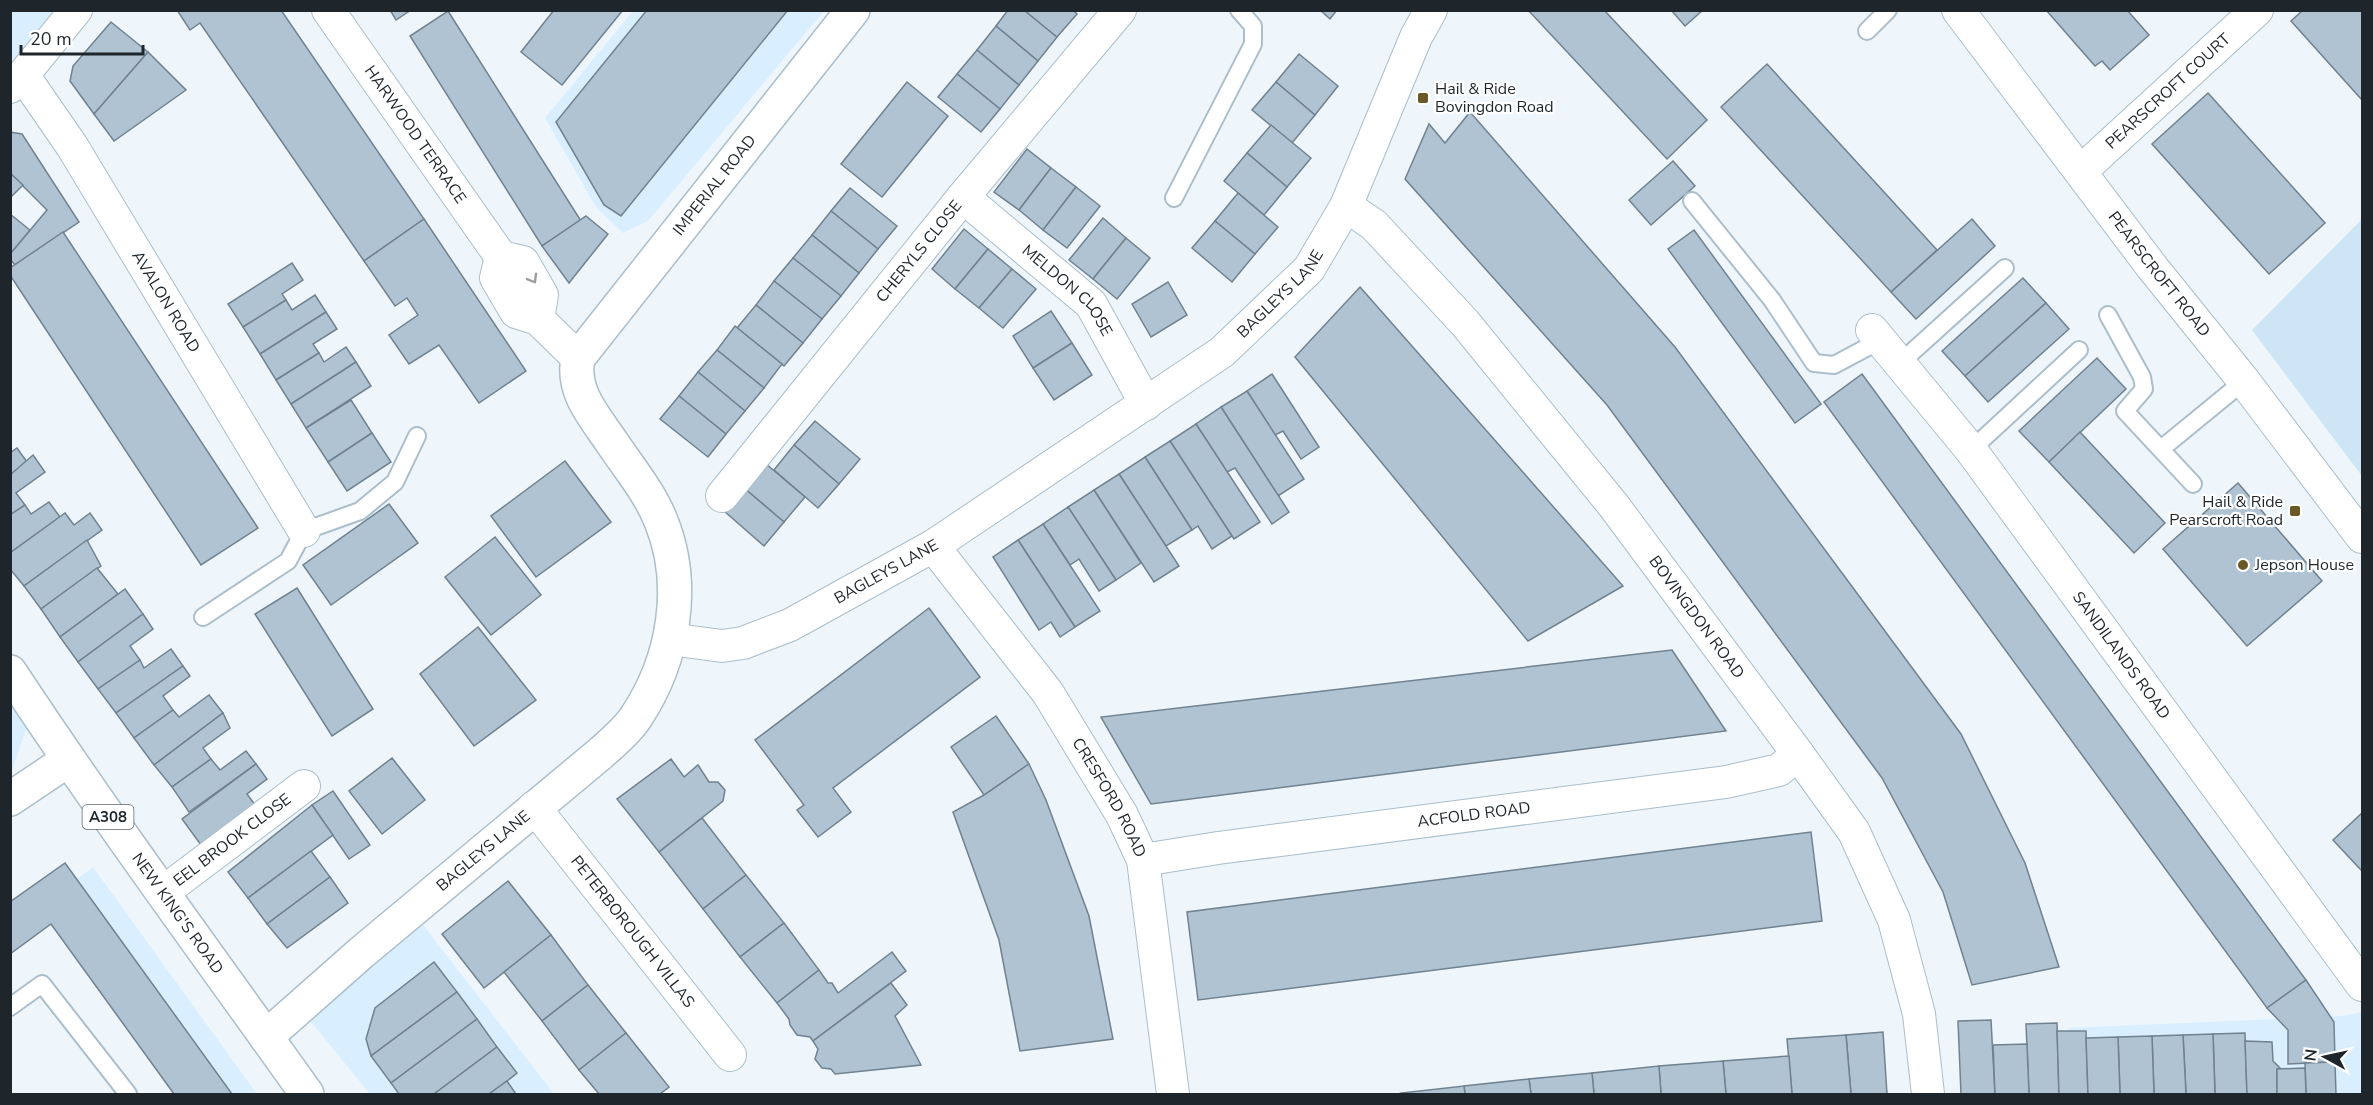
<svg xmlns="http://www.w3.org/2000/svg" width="2373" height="1105" font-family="'Nunito Sans',sans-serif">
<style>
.built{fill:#d9efff}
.green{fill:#cee5f6}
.building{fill:#afc3d2;stroke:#708290;stroke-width:1.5}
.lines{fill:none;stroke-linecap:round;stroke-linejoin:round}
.lane-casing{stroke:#aabecc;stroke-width:20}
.street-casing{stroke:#aabecc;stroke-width:34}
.secondary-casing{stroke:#aabecc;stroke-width:36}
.primary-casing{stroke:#aabecc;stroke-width:36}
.lane{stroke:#fff;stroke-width:16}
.street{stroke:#fff;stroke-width:32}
.secondary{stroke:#fff;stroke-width:33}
.primary{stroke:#fff;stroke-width:33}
.oneway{stroke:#9a9da0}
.poi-dot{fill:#6a5826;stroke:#fff;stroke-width:2}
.labels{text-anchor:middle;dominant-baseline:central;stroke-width:4.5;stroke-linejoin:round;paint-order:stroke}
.shield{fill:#fff;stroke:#62676b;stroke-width:1.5}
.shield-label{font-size:15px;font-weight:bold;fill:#1e262b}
.poi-label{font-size:16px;fill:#1e262b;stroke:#fff;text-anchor:start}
.street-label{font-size:16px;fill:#1e262b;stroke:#fff}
</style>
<rect width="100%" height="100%" fill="#eef6fc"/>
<g class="built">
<polygon points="11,11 58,11 11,76"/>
<polygon points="633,11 824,11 648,221 623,233 596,207 545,118"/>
<polygon points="11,690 30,717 11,774"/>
<polygon points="93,867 257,1094 202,1094 51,899"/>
<polygon points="403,899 554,1094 370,1094 288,994"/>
<polygon points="2362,1012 2362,1094 2072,1094 2068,1028 2343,1016"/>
</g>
<polygon class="green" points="2362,219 2362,476 2252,330"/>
<g class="building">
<polygon points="177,10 281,10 424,219 364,261 200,23 190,30"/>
<polygon points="390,10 411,10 396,20"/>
<polygon points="554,10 623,10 562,85 521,52"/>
<polygon points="647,10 788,10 621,216 604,205 556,122"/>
<polygon points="1008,10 1024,10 1057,37 1038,61 996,26"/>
<polygon points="1024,10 1073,10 1077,14 1057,37"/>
<polygon points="1320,10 1337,10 1330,19"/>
<polygon points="1528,10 1604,10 1707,120 1667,159"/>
<polygon points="1671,10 1703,10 1685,26"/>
<polygon points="2046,10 2127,10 2149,35 2110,70 2102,61 2095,66"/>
<polygon points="2303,10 2362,10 2362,100 2291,21"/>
<polygon points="448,11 581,221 542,246 410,36"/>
<polygon points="111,22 148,52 94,114 70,81 73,66"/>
<polygon points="996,26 1038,61 1019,85 977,50"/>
<polygon points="977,50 1019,85 1000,109 957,74"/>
<polygon points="148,52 186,90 114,141 94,114"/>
<polygon points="1299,54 1338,86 1315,115 1276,82"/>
<polygon points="1767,64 1937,250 1891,292 1721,107"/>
<polygon points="957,74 1000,109 981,132 938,97"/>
<polygon points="907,82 948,116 882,197 841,164"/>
<polygon points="1276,82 1315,115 1292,143 1252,110"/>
<polygon points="2208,93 2325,223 2269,274 2152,144"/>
<polygon points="1470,112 1675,347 1961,734 2025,863 2059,967 1972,985 1943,892 1882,778 1607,405 1405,179 1429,124 1445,143"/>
<polygon points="1271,125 1311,158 1287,187 1247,153"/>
<polygon points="10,132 22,134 79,222 15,265 10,259 10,254 47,210 10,173"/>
<polygon points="1027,149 1051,168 1019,210 994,192"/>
<polygon points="1247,153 1287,187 1264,215 1224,181"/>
<polygon points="1673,161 1695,186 1651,225 1629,200"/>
<polygon points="1051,168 1076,187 1043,230 1019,210"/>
<polygon points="10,173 23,185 10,198"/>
<polygon points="1076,187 1100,206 1067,248 1043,230"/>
<polygon points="850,188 897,226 878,249 831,211"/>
<polygon points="1238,193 1278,227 1255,254 1215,221"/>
<polygon points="831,211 878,249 859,273 812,235"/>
<polygon points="10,214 30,230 10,254"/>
<polygon points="586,216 608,234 569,283 542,246"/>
<polygon points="1103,218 1126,238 1093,279 1069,260"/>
<polygon points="424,219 526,371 479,403 439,345 409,364 389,335 418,315 407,298 395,306 364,261"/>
<polygon points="1972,219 1995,246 1916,319 1891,292"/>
<polygon points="1215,221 1255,254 1232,282 1192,248"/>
<polygon points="964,229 988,249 955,289 932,269"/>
<polygon points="1694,230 1821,404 1795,423 1668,249"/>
<polygon points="63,232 258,528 201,565 10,275 10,268"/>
<polygon points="812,235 859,273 841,296 793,258"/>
<polygon points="1126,238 1150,258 1117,299 1093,279"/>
<polygon points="988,249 1012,269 979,308 955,289"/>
<polygon points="793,258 841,296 822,319 774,281"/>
<polygon points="292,263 303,280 282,294 286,300 243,327 228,304"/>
<polygon points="1012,269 1036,289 1003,328 979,308"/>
<polygon points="2023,278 2046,303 1965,376 1942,351"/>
<polygon points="774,281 822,319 803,343 756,305"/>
<polygon points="1168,282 1187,315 1151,337 1132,304"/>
<polygon points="1360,287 1623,586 1528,641 1295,357"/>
<polygon points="315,295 326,312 260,354 243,327 286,300 292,310"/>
<polygon points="2046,303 2069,329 1988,402 1965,376"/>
<polygon points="756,305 803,343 784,366 737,328"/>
<polygon points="1051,311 1072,343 1033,368 1013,336"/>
<polygon points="326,312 337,329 313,344 319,353 276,380 260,354"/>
<polygon points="735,326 782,364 764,388 717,350"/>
<polygon points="1072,343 1092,375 1054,400 1033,368"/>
<polygon points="346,347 356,362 291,404 276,380 319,353 324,362"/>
<polygon points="717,350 764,388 745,411 698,372"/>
<polygon points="2097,358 2126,389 2049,462 2019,431"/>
<polygon points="356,362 371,386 306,428 291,404"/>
<polygon points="698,372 745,411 726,434 679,396"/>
<polygon points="1272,374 1319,447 1301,459 1283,431 1275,435 1247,391"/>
<polygon points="1862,374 2306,980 2267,1008 1824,402"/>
<polygon points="1247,391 1304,479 1278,496 1221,407"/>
<polygon points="679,396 726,434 708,457 660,419"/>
<polygon points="351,400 372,433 328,462 306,428"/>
<polygon points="1221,407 1289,512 1272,524 1235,468 1227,472 1196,424"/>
<polygon points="815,421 860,459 839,484 794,445"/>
<polygon points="1196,424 1260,522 1234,539 1170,441"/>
<polygon points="2080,432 2165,523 2134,553 2049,462"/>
<polygon points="372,433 391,462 347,491 328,462"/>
<polygon points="1170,441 1232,536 1212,549 1198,526 1192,530 1145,457"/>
<polygon points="794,445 839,484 818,508 774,470"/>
<polygon points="17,448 27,462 10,475 10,453"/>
<polygon points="33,455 45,472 16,493 25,505 10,515 10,475"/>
<polygon points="1145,457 1192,530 1166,546 1119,474"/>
<polygon points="565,461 611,522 536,577 491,516"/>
<polygon points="765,463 805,497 784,522 744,488"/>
<polygon points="1119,474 1179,566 1154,582 1094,490"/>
<polygon points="2238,483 2322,581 2247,646 2163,549"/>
<polygon points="744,488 784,522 764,546 724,511"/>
<polygon points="1094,490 1141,563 1116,580 1068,507"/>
<polygon points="49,502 60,517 10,553 10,515 25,505 31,514"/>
<polygon points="389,504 418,543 331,605 303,565"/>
<polygon points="1068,507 1116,580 1099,591 1079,559 1070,565 1043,524"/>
<polygon points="65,513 74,525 90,513 102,530 24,586 10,569 10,553"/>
<polygon points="1043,524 1100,611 1075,627 1018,540"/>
<polygon points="495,537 541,595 491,635 445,577"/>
<polygon points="87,540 101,566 41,609 24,586"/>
<polygon points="1018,540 1075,627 1060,637 1051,622 1039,630 993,557"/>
<polygon points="97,568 118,594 60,637 41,609"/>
<polygon points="297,588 373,709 332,736 255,614"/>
<polygon points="125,589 143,614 78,662 60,637"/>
<polygon points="929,608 980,677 833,788 851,812 818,837 797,810 804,805 755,740"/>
<polygon points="143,614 153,629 130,646 140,660 98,689 78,662"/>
<polygon points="478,627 536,700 474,746 420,674"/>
<polygon points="171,649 183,666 116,713 98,689 140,660 144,668"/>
<polygon points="1672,650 1726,731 1151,804 1101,717"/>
<polygon points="183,666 190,676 163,696 173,710 134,738 116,713"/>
<polygon points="209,695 223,713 154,765 134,738 173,710 179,717"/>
<polygon points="223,713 230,728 203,748 211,759 172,787 154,765"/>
<polygon points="996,716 1029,764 984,795 951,747"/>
<polygon points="246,751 256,764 189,812 172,787 211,759 220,770"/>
<polygon points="392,758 425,800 382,834 349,791"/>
<polygon points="671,759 684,777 698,765 709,782 718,782 725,790 723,801 659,852 617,799"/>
<polygon points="256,764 267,779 247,794 255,805 201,845 182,819"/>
<polygon points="1029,764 1046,800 1089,916 1113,1039 1020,1051 999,940 953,812 984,795"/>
<polygon points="333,791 370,845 349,859 312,805"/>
<polygon points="312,805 333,835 248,898 228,872"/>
<polygon points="2362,813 2362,871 2333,840"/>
<polygon points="702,818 746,875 703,909 659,852"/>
<polygon points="1811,832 1822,921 1198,1000 1187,912"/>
<polygon points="311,851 330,877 267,924 248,898"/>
<polygon points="65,863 232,1094 174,1094 51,924 10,954 10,902"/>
<polygon points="746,875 784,923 740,957 703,909"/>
<polygon points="330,877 348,903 287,948 267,924"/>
<polygon points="508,881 551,935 484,988 442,934"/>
<polygon points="784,923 819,970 777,1003 740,957"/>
<polygon points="551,935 588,985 542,1021 504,972"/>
<polygon points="892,952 906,971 813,1041 810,1037 797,1035 790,1025 789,1019 777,1003 819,970 828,983 832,983 838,993"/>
<polygon points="434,962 457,992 371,1056 366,1039 375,1008"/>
<polygon points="2306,980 2334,1022 2335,1062 2288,1064 2288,1030 2267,1008"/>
<polygon points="891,983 907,1005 895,1016 921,1065 835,1074 831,1069 822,1068 815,1059 818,1049 813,1041"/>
<polygon points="588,985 626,1033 579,1070 542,1021"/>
<polygon points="457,992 477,1019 391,1083 371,1056"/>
<polygon points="477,1019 497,1047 434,1094 399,1094 391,1083"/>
<polygon points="1991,1020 1995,1094 1961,1094 1958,1021"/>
<polygon points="2057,1023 2059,1094 2029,1094 2026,1024"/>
<polygon points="2057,1031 2086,1031 2088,1094 2059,1094"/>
<polygon points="1883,1032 1887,1094 1851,1094 1846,1035"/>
<polygon points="626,1033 669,1087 660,1094 599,1094 579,1070"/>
<polygon points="2245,1033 2247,1094 2215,1094 2213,1034"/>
<polygon points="2213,1034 2215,1094 2186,1094 2183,1035"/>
<polygon points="1846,1035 1851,1094 1792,1094 1787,1039"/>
<polygon points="2183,1035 2186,1094 2154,1094 2152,1036"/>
<polygon points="2152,1036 2154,1094 2120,1094 2118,1037"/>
<polygon points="2118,1037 2120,1094 2088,1094 2086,1038"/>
<polygon points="2245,1041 2272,1042 2273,1061 2281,1069 2277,1069 2277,1094 2247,1094"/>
<polygon points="2027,1044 2029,1094 1995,1094 1993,1045"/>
<polygon points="497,1047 517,1073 507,1081 489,1094 434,1094"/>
<polygon points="1789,1056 1792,1094 1726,1094 1723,1061"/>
<polygon points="1723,1061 1726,1094 1661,1094 1659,1066"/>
<polygon points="2335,1062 2336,1094 2306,1094 2305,1063"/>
<polygon points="1659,1066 1661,1094 1594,1094 1592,1073"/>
<polygon points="2305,1068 2306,1094 2277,1094 2277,1069"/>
<polygon points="1592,1073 1594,1094 1531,1094 1529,1079"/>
<polygon points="1529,1079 1531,1094 1465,1094 1464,1086"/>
<polygon points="507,1081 516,1094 489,1094"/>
<polygon points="1464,1086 1465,1094 1402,1094 1401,1093"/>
</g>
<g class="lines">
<g class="lane-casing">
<g id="lane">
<polyline points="1867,31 1888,10"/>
<polyline points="1174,198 1253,44 1253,26 1239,10"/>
<polyline points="1692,201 1772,300 1814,363 1834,365 1881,340"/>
<polyline points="2108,315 2142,377 2144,389 2125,411 2193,484"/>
<polyline points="1900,363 2005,268"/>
<polyline points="2161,449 2244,381"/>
<polyline points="1971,450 2079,350"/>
<polyline points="203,617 288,561 304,531 360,511 395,482 417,436"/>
<polyline points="10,1007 42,984 128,1094"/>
</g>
</g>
<g class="street-casing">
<g id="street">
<path id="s1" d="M328,10l173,247 22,5 19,33 -4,24"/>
<path id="s2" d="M1958,10l194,257 92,114 118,156"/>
<path id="s3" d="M23,75l49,71 232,385"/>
<polyline points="10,87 23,75 76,10"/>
<path id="s4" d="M2081,171l176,-161"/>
<path id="s5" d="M963,197l128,107 55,100"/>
<path id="s6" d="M1346,206l28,19 91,98 149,183 184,248 56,78 40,88 25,94 9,80"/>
<polyline points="501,257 496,278 516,312 538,319 578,358"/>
<path id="s7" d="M1872,330l99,120 391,535"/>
<path id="s8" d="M722,496l241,-299 157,-187"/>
<path id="s9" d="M933,546l115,147 74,122 21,45 30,234"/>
<path id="s10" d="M670,639l52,7 21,-3 47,-18 143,-79 289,-194 87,-83 37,-63 70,-169 15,-27"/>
<path id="s11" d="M534,807l196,248"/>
<path id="s12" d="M1143,860l75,-12 508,-66 53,-12 19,-16"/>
<path id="s13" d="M162,893l142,-107"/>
</g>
</g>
<g class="secondary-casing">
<g id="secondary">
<polyline points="10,799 68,760"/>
<path id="s14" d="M266,1037l95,-84 240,-200c12,-11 27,-23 35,-36 38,-57 51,-132 25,-196 -11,-28 -32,-53 -48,-77 -18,-27 -42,-52 -35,-86l275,-348"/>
</g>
</g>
<g class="primary-casing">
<g id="primary">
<path id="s15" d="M10,672c95,144 197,282 297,422"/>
</g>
</g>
<use href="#lane" class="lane"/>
<use href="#street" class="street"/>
<use href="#secondary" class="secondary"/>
<use href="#primary" class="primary"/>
</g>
<defs><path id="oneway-chevron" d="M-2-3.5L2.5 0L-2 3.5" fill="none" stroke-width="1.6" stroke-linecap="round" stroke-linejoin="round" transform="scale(1.5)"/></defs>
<use class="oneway" href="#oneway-chevron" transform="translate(533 279) rotate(60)"/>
<g class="poi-dot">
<rect x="1417" y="92" width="12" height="12" rx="3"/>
<rect x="2289" y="505" width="12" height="12" rx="3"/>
<circle cx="2243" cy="565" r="6"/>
</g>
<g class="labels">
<rect class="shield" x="82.5" y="805" width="51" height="24" rx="4.5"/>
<g class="shield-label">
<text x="108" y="817">A308</text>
</g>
<g class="poi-label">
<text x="1435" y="89">Hail &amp; Ride<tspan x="1435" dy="18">Bovingdon Road</tspan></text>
<text x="2283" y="502" text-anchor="end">Hail &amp; Ride<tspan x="2283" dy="18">Pearscroft Road</tspan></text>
<text x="2255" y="565">Jepson House</text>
</g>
<g class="street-label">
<text stroke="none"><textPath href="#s4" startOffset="118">PEARSCROFT COURT</textPath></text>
<text stroke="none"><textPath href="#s1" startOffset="152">HARWOOD TERRACE</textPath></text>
<text stroke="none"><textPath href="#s14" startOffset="1102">IMPERIAL ROAD</textPath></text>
<text stroke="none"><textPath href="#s8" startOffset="314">CHERYLS CLOSE</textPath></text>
<text stroke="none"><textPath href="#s2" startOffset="332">PEARSCROFT ROAD</textPath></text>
<text stroke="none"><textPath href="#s5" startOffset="141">MELDON CLOSE</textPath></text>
<text stroke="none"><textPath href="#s10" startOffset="718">BAGLEYS LANE</textPath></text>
<text stroke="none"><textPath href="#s3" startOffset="268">AVALON ROAD</textPath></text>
<text stroke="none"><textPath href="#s10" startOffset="234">BAGLEYS LANE</textPath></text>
<text stroke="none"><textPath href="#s6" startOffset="542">BOVINGDON ROAD</textPath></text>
<text stroke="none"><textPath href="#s7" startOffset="410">SANDILANDS ROAD</textPath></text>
<text stroke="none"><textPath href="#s9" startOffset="308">CRESFORD ROAD</textPath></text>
<text stroke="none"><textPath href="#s12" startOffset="334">ACFOLD ROAD</textPath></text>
<text stroke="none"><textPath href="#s13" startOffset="88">EEL BROOK CLOSE</textPath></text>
<text stroke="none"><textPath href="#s14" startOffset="286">BAGLEYS LANE</textPath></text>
<text stroke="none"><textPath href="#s15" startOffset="294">NEW KING'S ROAD</textPath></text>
<text stroke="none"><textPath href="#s11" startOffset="159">PETERBOROUGH VILLAS</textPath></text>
</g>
</g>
<rect width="2373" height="1105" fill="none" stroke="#1e262b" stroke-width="24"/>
<g transform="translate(2325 1057) rotate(278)" stroke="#ffffff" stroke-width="4.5" paint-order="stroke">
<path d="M0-4.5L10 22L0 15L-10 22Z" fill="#1e262b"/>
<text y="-9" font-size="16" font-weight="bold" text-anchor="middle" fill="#1e262b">N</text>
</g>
<path d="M21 45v9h122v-9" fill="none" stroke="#1e262b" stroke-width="3"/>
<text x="30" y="45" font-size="18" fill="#1e262b" stroke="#ffffff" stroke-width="4.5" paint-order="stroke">20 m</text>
</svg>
